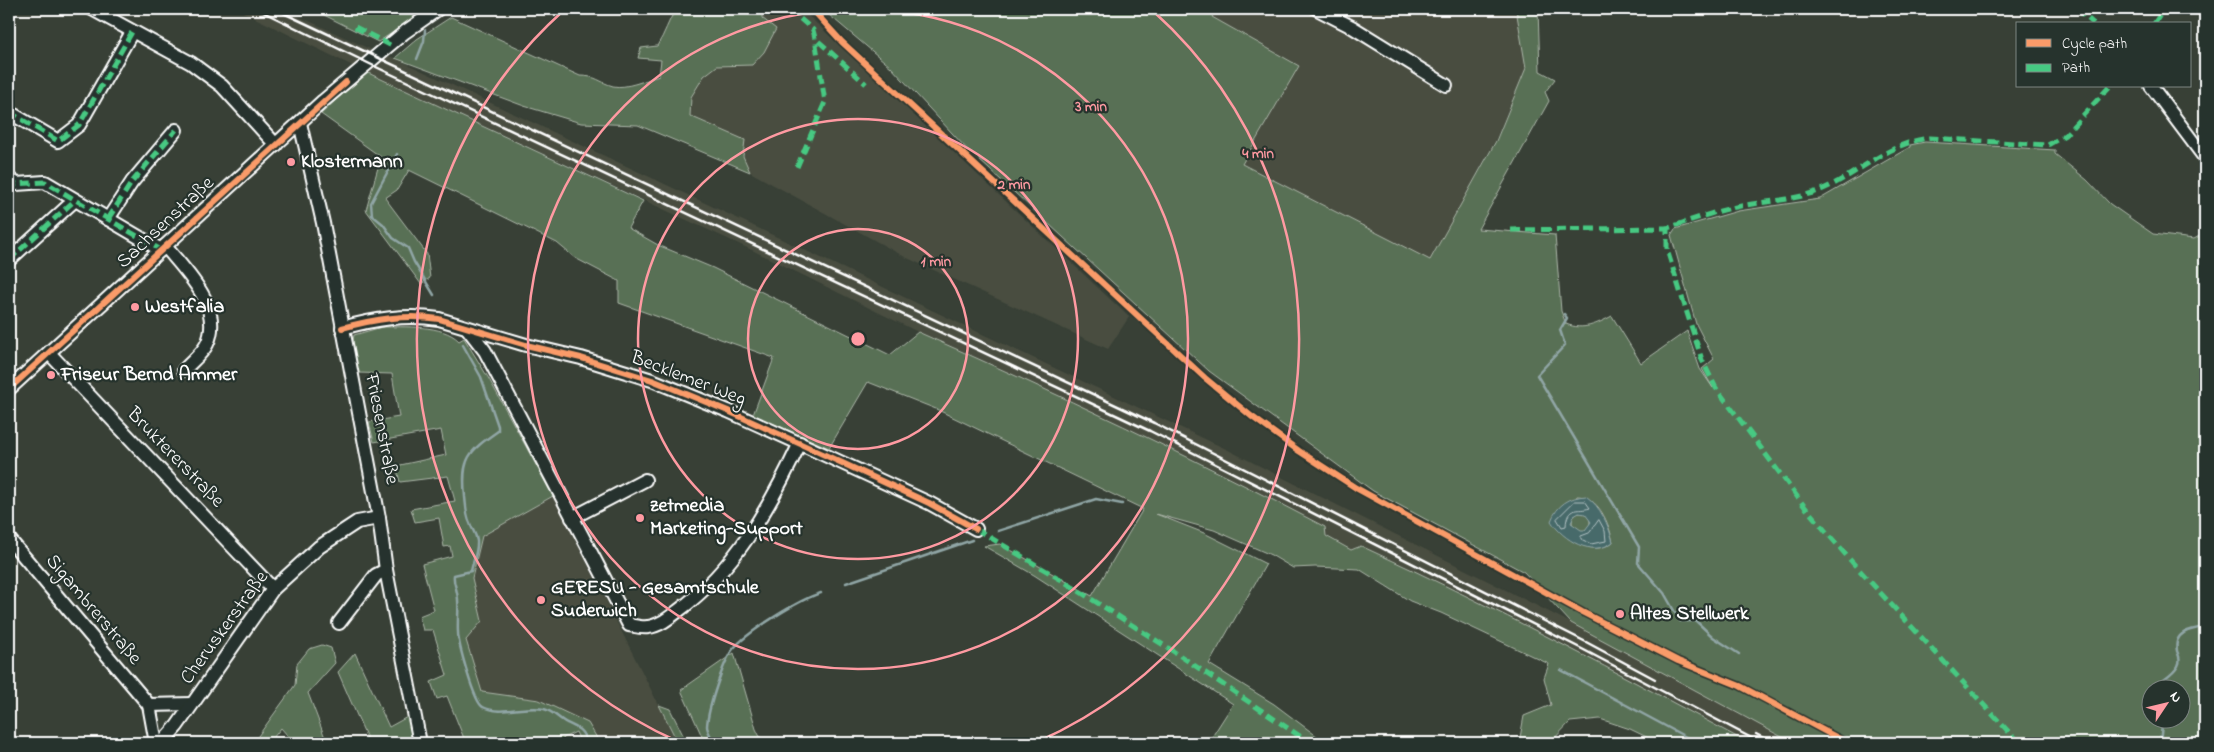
<svg xmlns="http://www.w3.org/2000/svg" width="2214" height="752" font-family="'Indie Flower',sans-serif">
<style>
.built{fill:#494d40}
.green{fill:#596f54;stroke:#acb7aa;fill-rule:evenodd}
.water{fill:#466a6b;stroke:#90a6a6;fill-rule:evenodd}
.lines{fill:none;stroke-linecap:round;stroke-linejoin:round}
.shore{stroke:#b5c3c4;stroke-width:1}
.stream{stroke:#90a6a6;stroke-width:2.5}
.minor-casing{stroke:#fff;stroke-width:16}
.minor{stroke:#26332d;stroke-width:12}
.rail{stroke:#fff;stroke-width:2.5}
.quiet{stroke:#46c982;stroke-width:5;stroke-dasharray:10 5;stroke-linecap:butt}
.cycleway-casing{stroke:#26332d;stroke-width:9}
.cycleway{stroke:#fa9b69;stroke-width:6}
.ring{fill:none;stroke:#ff9aa2;stroke-width:2.5}
.poi-dot{fill:#ff9aa2;stroke:#26332d;stroke-width:2}
.labels{text-anchor:middle;dominant-baseline:central;stroke-width:4.5;stroke-linejoin:round;paint-order:stroke}
.poi-label{font-size:20px;font-weight:bold;fill:#fff;stroke:#26332d;text-anchor:start}
.street-label{font-size:20px;fill:#fff;stroke:#26332d}
.centre{fill:#ff9aa2;stroke:#26332d;stroke-width:2.5}
.ring-label{font-size:15px;text-anchor:middle;font-weight:bold;fill:#ff9aa2;stroke:#26332d;stroke-width:4.5;stroke-linejoin:round;paint-order:stroke}
</style>
<rect width="100%" height="100%" fill="#384036"/>
<filter id="ink" filterUnits="userSpaceOnUse"><feTurbulence type="fractalNoise" baseFrequency=".02" numOctaves="2"/><feDisplacementMap in="SourceGraphic" scale="10" xChannelSelector="R" yChannelSelector="G"/><feConvolveMatrix kernelMatrix="1 2 1 2 8 2 1 2 1" color-interpolation-filters="sRGB"/></filter>
<g filter="url(#ink)">
<g class="built">
<polygon points="237,9 283,9 374,51 355,67"/>
<polygon points="762,9 801,9 1129,317 1108,349 905,257 750,172 743,156 690,116 691,97 704,76 717,66 752,65"/>
<polygon points="1217,9 1517,10 1526,68 1495,141 1430,261 1242,164 1299,66 1212,17"/>
<polygon points="384,56 392,57 654,179 1226,449 1571,623 1793,743 1748,743 1551,640 1402,565 1361,546 1351,550 1215,470 1005,371 918,332 754,251 366,72"/>
<polygon points="553,496 678,743 600,743 588,723 539,700 482,692 466,640 482,621 472,578 482,536"/>
</g>
<g class="green">
<polygon points="312,9 429,9 378,42"/>
<path d="M676,9h86v9l14,11 -12,23 -12,13 -35,1 -13,10 -13,21 -1,19 55,24 -2,16 7,16 -112,-47 -57,-2 -57,-17 -129,-48 22,-19 34,-22 129,59c17,0 19,6 33,10 13,3 33,-6 46,-10l2,-16 -23,-2 3,-10 16,-2c8,-12 11,-25 19,-37z"/>
<path d="M822,9h395l-5,8 87,49 -57,98 188,96 66,-119 30,-73 -10,-59h22l2,62 15,8 -10,13 4,9 -71,128 77,6 6,76 5,13c17,7 31,0 46,-8l29,47 46,-32 13,38 13,19 -11,-19 12,-10 -18,-35 -25,-89 4,-6 63,-18 82,-12 90,-52v-2l15,-3 130,8v4l32,26 23,24 43,30 41,5 11,-6v510h-412l-222,-120 -47,-51 -151,-81 -164,-120 -244,-224 -74,-80zM1577,496c22,0 32,28 36,46 -17,13 -34,3 -50,-8zM2152,690h30v30h-30z"/>
<path d="M366,72l277,129 -15,27 30,17 55,23 177,87 28,-23c138,61 274,125 407,195l1,9 25,14 10,-4c131,60 260,128 387,197h-89l-29,-14 -30,-10 -30,3 -20,21h-31l5,-27 27,-11 -7,-27 5,-14 -108,-51 -31,-12 -51,-32 -44,-2 -22,1 -22,-13 -57,-25 -58,-16 48,19 62,31 -57,100 65,40 52,39h-118l25,-39 -199,-129 -50,-29 16,-2 92,52 51,-87 -207,-100 -68,-27 -39,66 -76,-33 21,-57 -155,-55v-22l-44,-23 -18,-15 -148,-73 -12,20 -12,8 42,56 3,24 -9,6 -55,-74 15,-53 -60,-43z"/>
<path d="M382,327c21,0 61,-3 77,14l5,-3 25,41 64,117 -71,40 -10,42 10,43 -16,19 16,52 57,8 49,23 12,20h-19l-5,-11 -13,6 1,5h-74l-1,-2h-24l-18,-45 -10,3 -6,-17 16,-7 -14,-45h-10l-4,-14 15,-6 -12,-46 30,-8 -2,-10 -6,1 -5,-29 -24,4 -4,-13 44,-8 -7,-25 -48,6 -4,-16 50,-11 -5,-25 -67,12 -5,-20 30,-5 -7,-43 -34,-1 -6,-27 2,-11z"/>
<circle cx="1581" cy="522" r="9"/>
<polygon points="322,645 331,648 335,663 308,693 327,743 294,743 281,728 269,743 253,743 295,685 297,664 309,649"/>
<polygon points="355,653 389,727 409,716 413,743 400,743 395,737 383,743 369,743 338,672"/>
<polygon points="734,653 756,729 763,743 705,743 681,690"/>
<polygon points="659,705 670,709 687,743 678,743"/>
</g>
<path class="water" d="M1586,496c15,11 22,28 27,46 -21,16 -50,-2 -62,-21 6,-16 18,-24 35,-25zM1579,513l6,1 6,8 -6,8h-4l-10,-7 3,-7z"/>
<g class="lines">
<g class="shore">
<path d="M1575,501h10l5,7c-12,4 -23,-3 -24,18l-4,1 -5,-8z"/>
<polygon points="1599,520 1605,531 1606,541 1591,544 1581,539 1581,536 1589,533"/>
</g>
<g class="stream">
<polyline points="417,59 424,41 425,30"/>
<polyline points="397,154 371,203 372,215 383,224 393,238 408,248 414,262 434,295"/>
<polyline points="1564,314 1567,318 1560,330 1565,345 1537,375 1639,547 1638,563 1664,593 1680,621 1696,621 1713,637 1739,654"/>
<path d="M463,345l18,32 17,49v5c-30,21 -37,27 -33,66 1,8 1,18 5,26 2,7 6,10 7,18 1,10 -4,20 -6,30l-17,4c-1,8 2,11 3,18 3,12 0,26 1,39 0,11 16,71 25,75 18,9 42,-2 61,2 9,2 15,10 23,14 11,5 16,7 20,20"/>
<polyline points="998,531 1096,499 1122,504"/>
<polyline points="846,583 972,540"/>
<polyline points="1561,670 1697,743"/>
<path d="M2152,690c8,-9 21,-14 26,-24 3,-6 1,-10 -1,-15 -4,-19 14,-22 28,-24"/>
<polyline points="2152,691 2149,699 2152,708"/>
<polyline points="2159,720 2162,725 2160,743"/>
<path d="M714,743c-2,-5 -7,-12 -7,-17 1,-17 16,-64 26,-77 14,-17 67,-50 88,-56"/>
</g>
<g class="minor-casing">
<g id="minor">
<polyline points="92,9 191,63 222,86 276,145"/>
<polyline points="1317,9 1352,27 1446,85"/>
<polyline points="2151,86 2205,158"/>
<polyline points="9,112 58,141 79,125 132,32"/>
<polyline points="300,123 323,223 379,518 386,570 420,743"/>
<polyline points="9,178 16,184 45,182 161,250"/>
<polyline points="108,219 132,182 176,130"/>
<path d="M165,246c21,26 59,61 42,98 -5,10 -16,18 -23,26"/>
<polyline points="9,260 75,200"/>
<path d="M342,328c33,-9 63,-14 97,-9l87,26 55,13 71,22 76,31 86,39 115,53 47,26"/>
<path d="M468,329l17,22 144,274c6,1 13,3 19,2 11,-1 21,-9 30,-16 57,-42 92,-104 122,-168"/>
<polyline points="49,353 273,589"/>
<polyline points="9,389 323,101 405,32 438,9"/>
<polyline points="572,518 645,480"/>
<polyline points="9,539 149,705 156,743"/>
<polyline points="339,623 376,575 386,570"/>
<polyline points="149,705 192,704"/>
<polyline points="162,743 177,726 273,589 319,547 357,522 379,518"/>
</g>
</g>
<use href="#minor" class="minor"/>
<g class="rail">
<polyline points="257,9 374,66 1150,431 1582,649 1761,743"/>
<polyline points="275,9 1154,423 1586,642 1655,679"/>
<polyline points="1756,734 1773,743"/>
</g>
<g class="quiet">
<polyline points="789,9 813,30 815,38 866,84"/>
<polyline points="2077,9 2094,24"/>
<polyline points="2154,24 2164,9"/>
<polyline points="355,27 390,45"/>
<polyline points="9,112 58,141 79,125 132,32"/>
<polyline points="797,167 825,102 815,38"/>
<polyline points="9,178 16,184 45,182 161,250"/>
<polyline points="9,192 16,184"/>
<polyline points="108,219 132,182 176,130"/>
<polyline points="1511,230 1667,228"/>
<polyline points="9,260 75,200"/>
<polyline points="976,529 1060,579 1176,653 1310,743"/>
<path d="M2019,743l-167,-181 -47,-55 -89,-119 -14,-28 -35,-110v-22c23,-7 45,-16 69,-21 27,-6 56,-6 82,-16 39,-15 70,-49 112,-53l118,7 17,-10 45,-49"/>
</g>
<g class="cycleway-casing">
<g id="cycleway">
<polyline points="812,9 842,42 1205,378 1251,416 1299,451 1356,488 1582,612 1678,661 1740,686 1847,743"/>
<path d="M342,328c33,-9 63,-14 97,-9l87,26 55,13 71,22 76,31 86,39 115,53 47,26"/>
<polyline points="9,389 346,82"/>
</g>
</g>
<use href="#cycleway" class="cycleway"/>
</g>
</g>
<g class="ring">
<circle cx="858" cy="339" r="110"/>
<circle cx="858" cy="339" r="220"/>
<circle cx="858" cy="339" r="330"/>
<path d="M679 742A441 441 0 0 1 563 11M1153 11A441 441 0 0 1 1037 742"/>
</g>
<g class="poi-dot">
<circle cx="291" cy="162" r="5"/>
<circle cx="135" cy="307" r="5"/>
<circle cx="51" cy="375" r="5"/>
<circle cx="640" cy="518" r="5"/>
<circle cx="541" cy="600" r="5"/>
<circle cx="1620" cy="614" r="5"/>
</g>
<g class="labels">
<g class="poi-label">
<text x="301" y="162">Klostermann</text>
<text x="145" y="307">Westfalia</text>
<text x="61" y="375">Friseur Bernd Ammer</text>
<text x="650" y="506">zetmedia<tspan x="650" dy="23">Marketing-Support</tspan></text>
<text x="551" y="588">GERESU - Gesamtschule<tspan x="551" dy="23">Suderwich</tspan></text>
<text x="1630" y="614">Altes Stellwerk</text>
</g>
<g class="street-label">
<text transform="translate(166 223) rotate(-43)">Sachsenstraße</text>
<text transform="translate(688 379) rotate(21)">Becklemer Weg</text>
<text transform="translate(381 429) rotate(79)">Friesenstraße</text>
<text transform="translate(175 458) rotate(46)">Bruktererstraße</text>
<text transform="translate(93 610) rotate(50)">Sigambrerstraße</text>
<text transform="translate(225 628) rotate(-54)">Cheruskerstraße</text>
</g>
</g>
<circle cx="858" cy="339" r="8" class="centre"/>
<g class="ring-label">
<text x="1091" y="111">3 min</text>
<text x="1258" y="158">4 min</text>
<text x="1014" y="189">2 min</text>
<text x="936" y="266">1 min</text>
</g>
<rect width="2214" height="752" fill="none" stroke="#26332d" stroke-width="30"/>
<rect x="15" y="15" width="2184" height="722" fill="none" stroke="#fff" stroke-width="2" filter="url(#ink)"/>
<rect x="2016" y="22" width="175" height="65" fill="#26332d" stroke="#7d8581"/>
<rect x="2026" y="39" width="25" height="8" fill="#fa9b69" stroke="#7d8581"/>
<text x="2062" y="48" font-size="15" fill="#ffffff">Cycle path</text>
<rect x="2026" y="64" width="25" height="8" fill="#46c982" stroke="#7d8581"/>
<text x="2062" y="72" font-size="15" fill="#ffffff">Path</text>
<g transform="translate(2166 704) rotate(55)"><circle r="24" fill="#26332d" stroke="#7d8581"/>
<path d="M0-4L9 19L0 12L-9 19Z" fill="#ff9aa2"/>
<text y="-8" font-size="14" font-weight="bold" text-anchor="middle" fill="#ffffff">N</text>
</g>
</svg>
